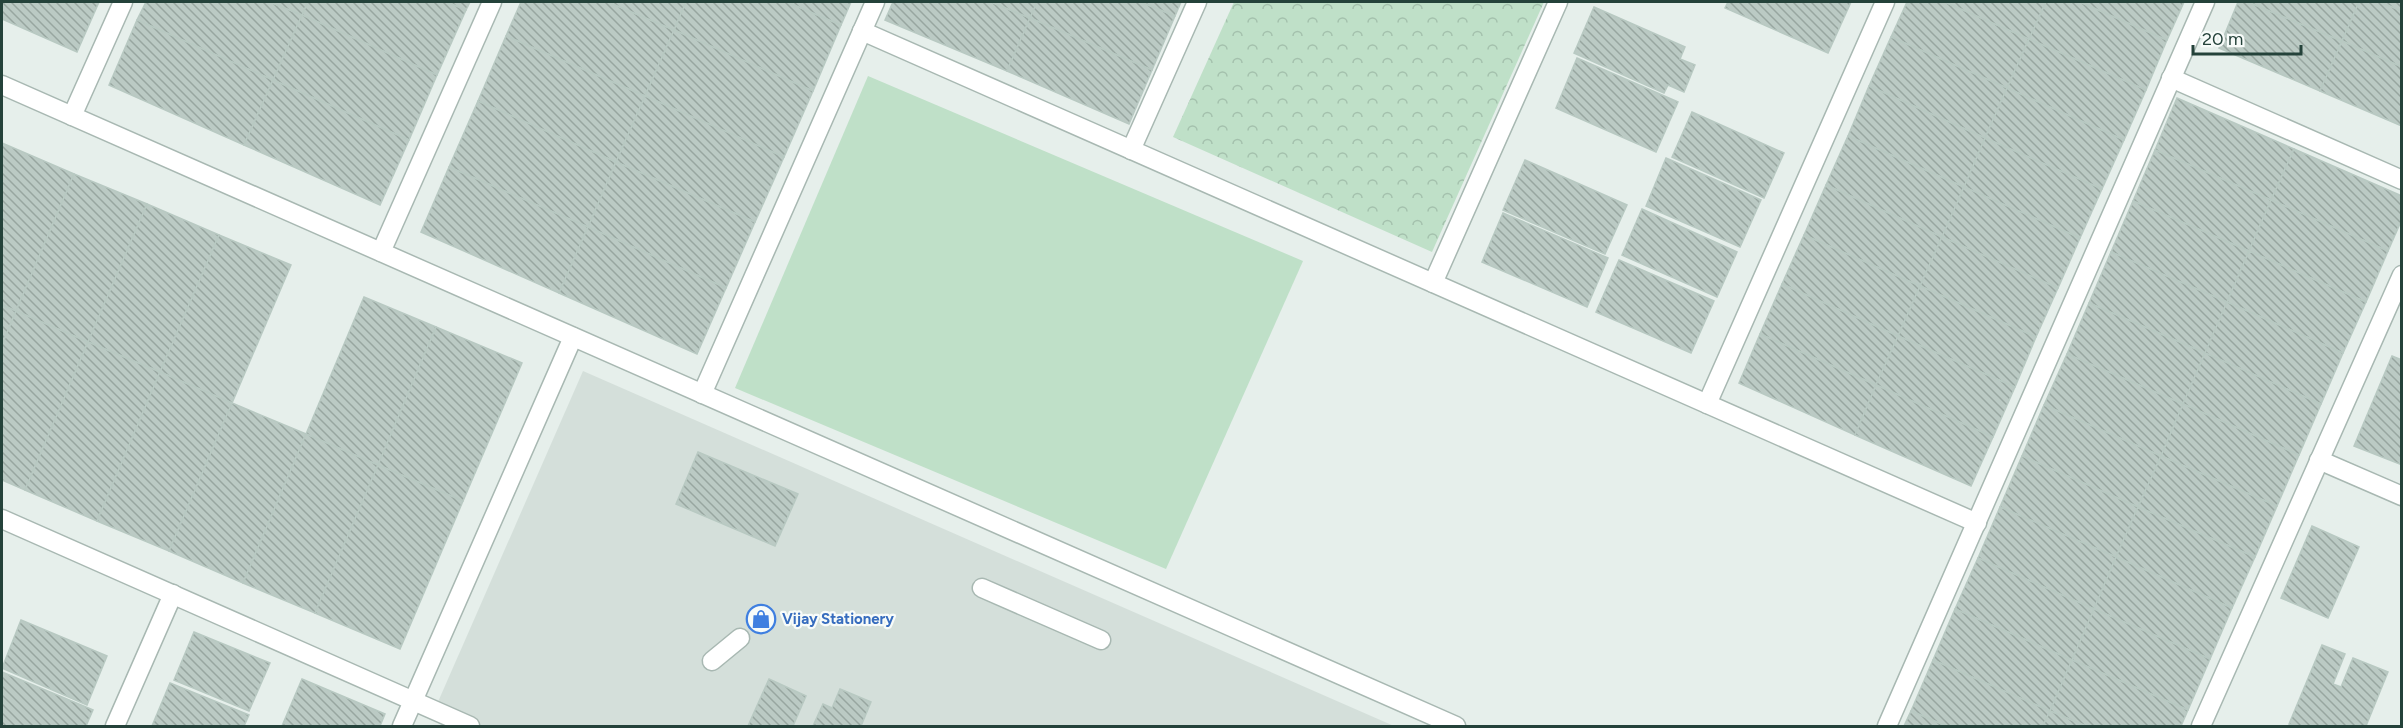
<svg xmlns="http://www.w3.org/2000/svg" width="2403" height="728" font-family="Figtree,sans-serif">
<style>
.built{fill:#d4dfda}
.grass{fill:#bfe0c8}
.park{fill:url(#park-crowns)}
.building{fill:url(#building-back-hatch);stroke:#b8c9c2;stroke-width:1.5}
.lines{fill:none;stroke-linecap:round;stroke-linejoin:round}
.pedestrian-casing{stroke:#a8b8b2;stroke-width:21}
.minor-casing{stroke:#a8b8b2;stroke-width:21}
.pedestrian{stroke:#fff;stroke-width:18}
.minor{stroke:#fff;stroke-width:18}
.labels{text-anchor:middle;dominant-baseline:central;stroke-width:4.5;stroke-linejoin:round;paint-order:stroke}
.shop-label{font-size:15px;font-weight:bold;fill:#366cbe;stroke:#f7fbf9;text-anchor:start}
</style>
<defs>
<pattern id="park-crowns" width="20" height="18" patternUnits="userSpaceOnUse" patternTransform="scale(1.5)"><rect width="20" height="18" fill="#bfe0c8"/><path d="M2 6a3 3 0 1 1 6 0M12 15a3 3 0 1 1 6 0" fill="none" stroke="#a4c1ad"/></pattern>
<pattern id="building-back-hatch" width="6" height="6" patternUnits="userSpaceOnUse" patternTransform="scale(1.5)"><rect width="6" height="6" fill="#bbcac4"/><path d="M-1 5l2 2M0 0l6 6M5-1l2 2" fill="none" stroke="#98a6a0"/></pattern>
</defs>
<rect width="100%" height="100%" fill="#e6efeb"/>
<polygon class="built" points="583,371 1394,726 469,726 434,711"/>
<polygon class="grass" points="868,76 1303,261 1166,569 735,388"/>
<polygon class="park" points="1234,2 1544,2 1432,252 1173,137"/>
<g class="building">
<polygon points="2,2 99,2 77,52 2,19"/>
<polygon points="146,2 270,2 302,15 273,80 137,20"/>
<polygon points="270,2 308,2 302,15"/>
<polygon points="308,2 447,2 466,10 437,75 302,15"/>
<polygon points="447,2 470,2 466,10"/>
<polygon points="521,2 608,2 674,30 645,96 506,36"/>
<polygon points="608,2 686,2 674,30"/>
<polygon points="686,2 787,2 841,25 813,91 674,30"/>
<polygon points="787,2 851,2 841,25"/>
<polygon points="893,2 991,2 1030,18 1007,71 885,20"/>
<polygon points="991,2 1037,2 1030,18"/>
<polygon points="1037,2 1141,2 1175,16 1152,70 1030,18"/>
<polygon points="1141,2 1181,2 1175,16"/>
<polygon points="1728,2 1851,2 1828,53 1725,8"/>
<polygon points="1907,2 1945,2 2029,39 2007,88 1891,37"/>
<polygon points="1945,2 2046,2 2029,39"/>
<polygon points="2046,2 2080,2 2167,40 2146,90 2029,39"/>
<polygon points="2080,2 2184,2 2167,40"/>
<polygon points="2238,2 2248,2 2342,41 2320,91 2219,48"/>
<polygon points="2248,2 2359,2 2342,41"/>
<polygon points="2359,2 2380,2 2402,11 2402,67 2342,41"/>
<polygon points="2380,2 2402,2 2402,11"/>
<polygon points="1594,7 1685,47 1680,59 1695,65 1684,92 1668,85 1664,93 1574,53"/>
<polygon points="302,15 437,75 409,140 273,80"/>
<polygon points="1030,18 1152,70 1129,124 1007,71"/>
<polygon points="137,20 273,80 244,145 109,85"/>
<polygon points="674,30 813,91 784,157 645,96"/>
<polygon points="506,36 645,96 616,162 478,101"/>
<polygon points="1891,37 2007,88 1985,138 1869,86"/>
<polygon points="2029,39 2146,90 2124,140 2007,88"/>
<polygon points="2342,41 2402,67 2402,126 2320,91"/>
<polygon points="1577,58 1678,102 1656,152 1556,108"/>
<polygon points="273,80 409,140 380,205 244,145"/>
<polygon points="1869,86 1985,138 1964,187 1848,136"/>
<polygon points="2007,88 2124,140 2102,189 1985,138"/>
<polygon points="645,96 784,157 755,222 616,162"/>
<polygon points="2177,98 2294,149 2271,200 2155,150"/>
<polygon points="478,101 616,162 588,227 449,167"/>
<polygon points="1692,112 1784,153 1764,198 1672,157"/>
<polygon points="1848,136 1964,187 1942,237 1826,185"/>
<polygon points="1985,138 2102,189 2080,238 1964,187"/>
<polygon points="2,143 74,174 16,311 2,305"/>
<polygon points="2294,149 2402,196 2402,219 2388,251 2271,200"/>
<polygon points="2155,150 2271,200 2249,251 2133,201"/>
<polygon points="1666,158 1761,200 1740,247 1646,206"/>
<polygon points="1525,160 1627,205 1605,254 1503,210"/>
<polygon points="616,162 755,222 726,288 588,227"/>
<polygon points="449,167 588,227 559,293 421,232"/>
<polygon points="74,174 147,204 88,342 16,311"/>
<polygon points="1826,185 1942,237 1920,286 1804,235"/>
<polygon points="1964,187 2080,238 2058,288 1942,237"/>
<polygon points="2271,200 2388,251 2366,302 2249,251"/>
<polygon points="2133,201 2249,251 2227,302 2111,252"/>
<polygon points="147,204 219,235 160,372 88,342"/>
<polygon points="1642,209 1737,252 1717,297 1622,255"/>
<polygon points="1503,213 1608,258 1587,307 1482,262"/>
<polygon points="588,227 726,288 697,354 559,293"/>
<polygon points="219,235 291,265 232,403 160,372"/>
<polygon points="1804,235 1920,286 1898,336 1782,284"/>
<polygon points="1942,237 2058,288 2036,337 1920,286"/>
<polygon points="2249,251 2366,302 2343,353 2227,302"/>
<polygon points="2111,252 2227,302 2205,353 2089,303"/>
<polygon points="1619,260 1714,301 1691,353 1596,312"/>
<polygon points="1782,284 1898,336 1876,385 1760,334"/>
<polygon points="1920,286 2036,337 2015,387 1898,336"/>
<polygon points="364,297 436,327 378,465 306,434"/>
<polygon points="2227,302 2343,353 2321,404 2205,353"/>
<polygon points="2089,303 2205,353 2183,404 2067,354"/>
<polygon points="2,305 16,311 2,345"/>
<polygon points="16,311 88,342 25,490 2,480 2,345"/>
<polygon points="436,327 522,363 463,501 378,465"/>
<polygon points="1760,334 1876,385 1855,435 1739,383"/>
<polygon points="1898,336 2015,387 1993,437 1876,385"/>
<polygon points="88,342 160,372 97,521 25,490"/>
<polygon points="2205,353 2321,404 2299,455 2183,404"/>
<polygon points="2067,354 2183,404 2161,456 2044,405"/>
<polygon points="2392,356 2402,360 2402,465 2354,446"/>
<polygon points="160,372 232,403 169,551 97,521"/>
<polygon points="1876,385 1993,437 1971,486 1855,435"/>
<polygon points="232,403 306,434 243,583 169,551"/>
<polygon points="2183,404 2299,455 2277,506 2161,456"/>
<polygon points="2044,405 2161,456 2138,507 2022,456"/>
<polygon points="306,434 378,465 315,613 243,583"/>
<polygon points="698,452 798,494 775,546 676,504"/>
<polygon points="2022,456 2138,507 2116,557 2000,507"/>
<polygon points="2161,456 2277,506 2255,557 2138,507"/>
<polygon points="378,465 463,501 400,649 315,613"/>
<polygon points="2000,507 2116,557 2094,609 1978,558"/>
<polygon points="2138,507 2255,557 2232,608 2116,557"/>
<polygon points="2312,526 2359,547 2328,618 2281,598"/>
<polygon points="2116,557 2232,608 2210,659 2094,609"/>
<polygon points="1978,558 2094,609 2072,660 1955,609"/>
<polygon points="1955,609 2072,660 2050,711 1933,660"/>
<polygon points="2094,609 2210,659 2188,710 2072,660"/>
<polygon points="21,620 107,656 87,705 2,668"/>
<polygon points="194,632 270,663 249,711 174,680"/>
<polygon points="2322,645 2345,654 2333,684 2341,687 2353,658 2388,672 2366,726 2294,726 2289,724"/>
<polygon points="1933,660 2050,711 2043,726 1946,726 1911,711"/>
<polygon points="2072,660 2188,710 2181,726 2086,726 2050,711"/>
<polygon points="2,672 93,710 86,726 2,726"/>
<polygon points="302,679 385,714 380,726 282,726"/>
<polygon points="769,679 806,696 793,726 748,726"/>
<polygon points="170,683 249,715 244,726 152,726"/>
<polygon points="840,689 871,702 861,726 813,726 823,704 832,708"/>
<polygon points="1911,711 1946,726 1904,726"/>
<polygon points="2050,711 2086,726 2043,726"/>
</g>
<g class="lines">
<g class="pedestrian-casing">
<g id="pedestrian">
<polyline points="982,588 1101,640"/>
<polyline points="712,661 740,638"/>
</g>
</g>
<g class="minor-casing">
<g id="minor">
<polyline points="862,31 1977,523"/>
<polyline points="2171,78 2402,180"/>
<polyline points="2,85 1456,726"/>
<polyline points="72,116 123,2"/>
<polyline points="1131,150 1197,2"/>
<polyline points="381,252 492,2"/>
<polyline points="1433,283 1558,2"/>
<polyline points="702,394 875,2"/>
<polyline points="1707,404 1885,2"/>
<polyline points="2319,460 2402,496"/>
<polyline points="2,519 470,726"/>
<polyline points="115,726 173,594"/>
<polyline points="402,726 573,337"/>
<polyline points="1887,726 2205,2"/>
<polyline points="2201,726 2402,275"/>
</g>
</g>
<use href="#pedestrian" class="pedestrian"/>
<use href="#minor" class="minor"/>
</g>
<defs>
<g id="shop-ring" transform="scale(1.5)"><circle r="9.5" fill="#f7fbf9" stroke="#3f7fe0" stroke-width="1.5"/><path d="M-5-2.5h2.3a2.7 3.5 0 0 1 5.4 0H5L5.5 6h-11ZM-1.5-2.5h3a1.5 2.3 0 0 0-3 0Z" fill="#3f7fe0"/></g>
</defs>
<g fill-rule="evenodd">
<use href="#shop-ring" x="761" y="619"/>
</g>
<g class="labels">
<g class="shop-label">
<text x="782" y="619">Vijay Stationery</text>
</g>
</g>
<rect width="2403" height="728" fill="none" stroke="#24423a" stroke-width="6"/>
<path d="M2193 45v9h108v-9" fill="none" stroke="#24423a" stroke-width="3"/>
<text x="2202" y="45" font-size="18" fill="#24423a" stroke="#f7fbf9" stroke-width="4.5" paint-order="stroke">20 m</text>
</svg>
